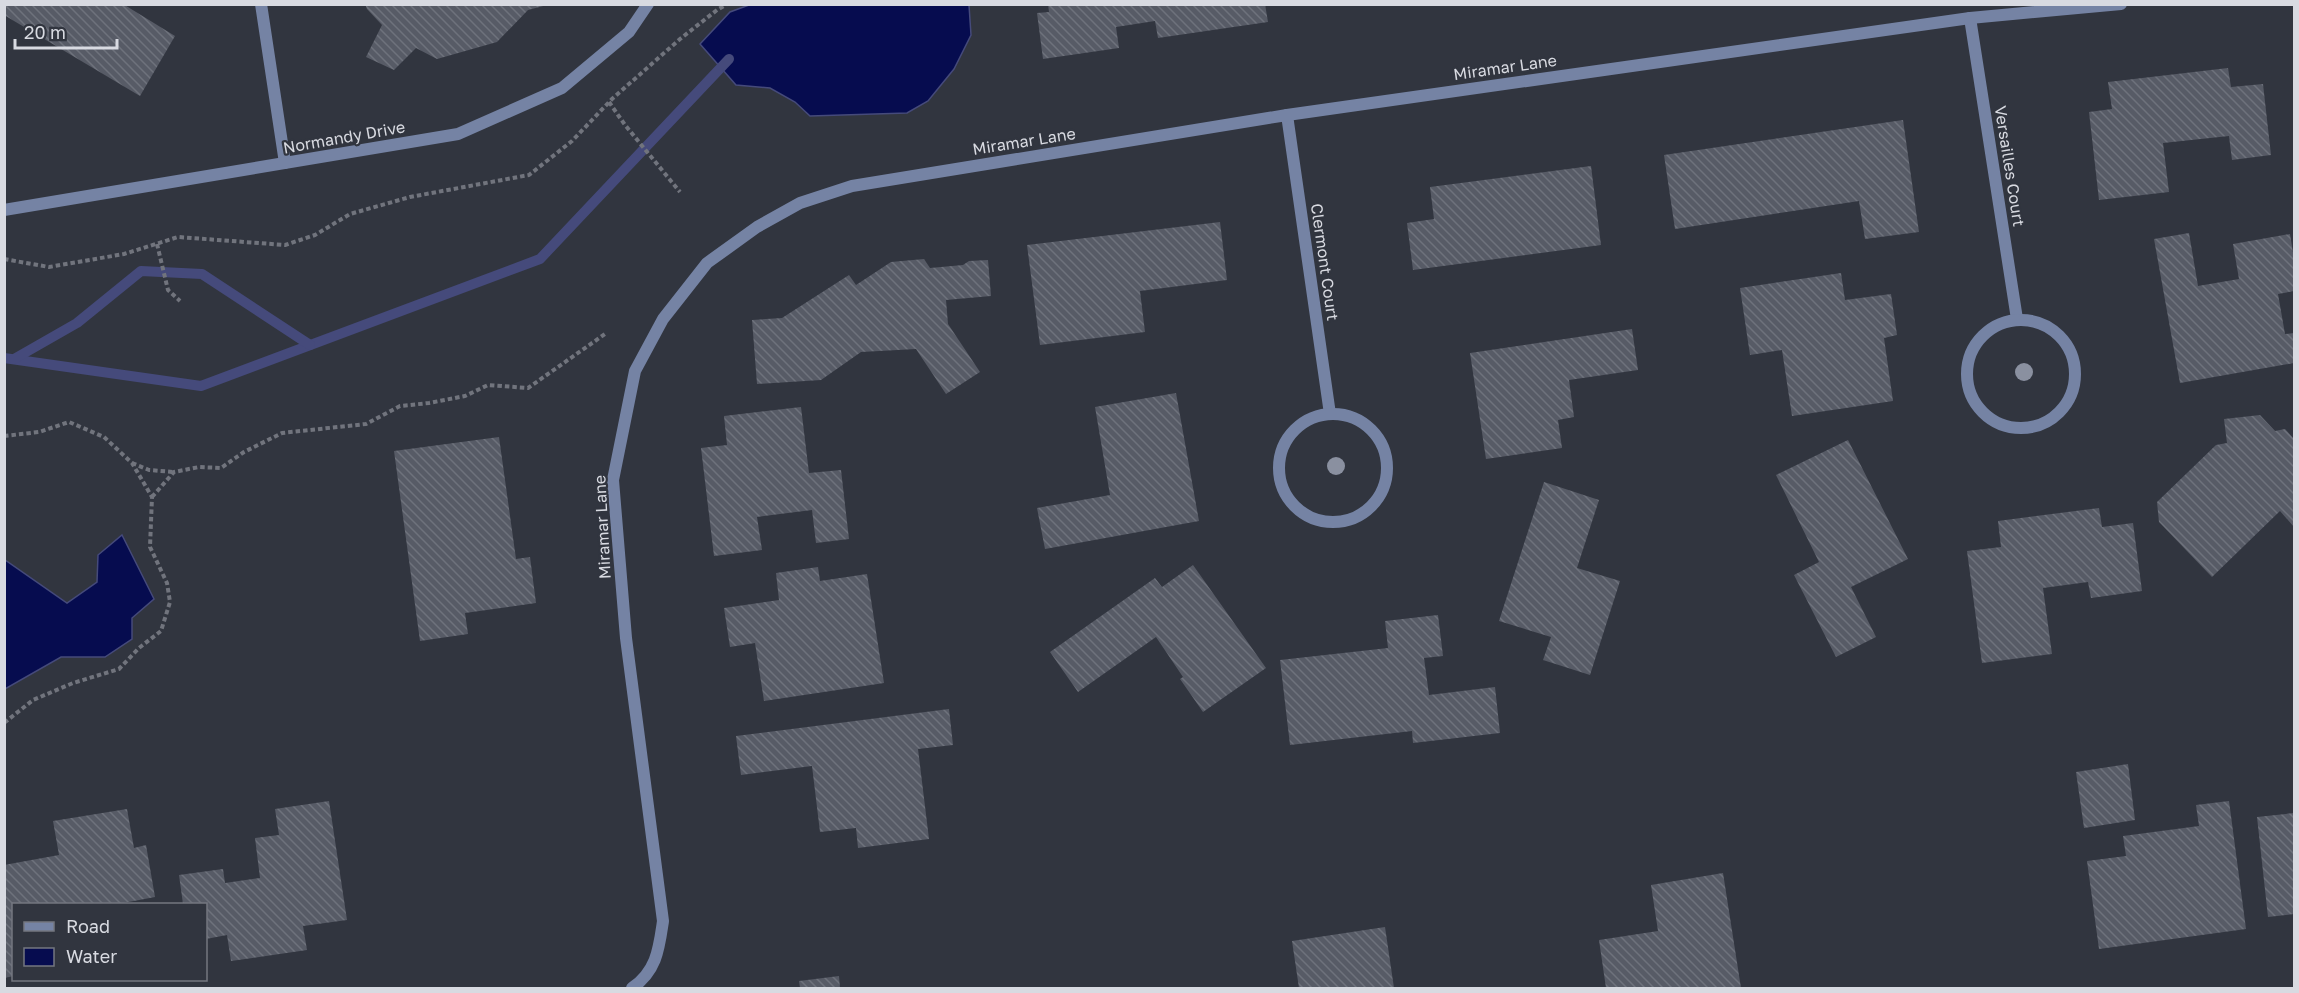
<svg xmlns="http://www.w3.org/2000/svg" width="2299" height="993" font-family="'Golos Text',sans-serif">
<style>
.water{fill:#060c4f;stroke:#454a7b;stroke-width:1.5}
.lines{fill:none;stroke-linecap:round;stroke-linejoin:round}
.stream{stroke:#454a7b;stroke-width:10}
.building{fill:url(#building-back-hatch)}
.path{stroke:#71747d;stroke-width:4;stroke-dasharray:4.5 3;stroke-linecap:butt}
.minor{stroke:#7583a4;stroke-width:12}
.tree{fill:#8a90a0}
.labels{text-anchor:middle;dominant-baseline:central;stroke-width:4.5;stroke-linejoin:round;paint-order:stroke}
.street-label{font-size:16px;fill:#d8dae1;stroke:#31353f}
</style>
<defs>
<pattern id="building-back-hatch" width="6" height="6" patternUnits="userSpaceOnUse" patternTransform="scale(1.5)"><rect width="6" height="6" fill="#575b66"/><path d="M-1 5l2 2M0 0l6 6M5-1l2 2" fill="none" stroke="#6e727c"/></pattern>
</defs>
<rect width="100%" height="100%" fill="#31353f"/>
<g class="water">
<polygon points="749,5 969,5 971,35 954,69 928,101 907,113 810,116 795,102 770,88 736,85 700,44 730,12"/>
<polygon points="122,535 154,599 132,618 132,639 105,657 61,657 5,689 5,560 67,603 97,582 98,555"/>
</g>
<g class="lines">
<g class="stream">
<polyline points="4,358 201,386 540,259 729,59"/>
<polyline points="14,359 77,323 141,271 202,274 310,345"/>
</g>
</g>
<g class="building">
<polygon points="4,4 123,4 175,36 140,96 4,15"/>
<polygon points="365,4 547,4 547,5 528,10 497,42 437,59 416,48 394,70 366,57 382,25 367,9"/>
<polygon points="1048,4 1265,4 1268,22 1158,38 1155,21 1116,27 1119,48 1043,59 1037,13 1049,12"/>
<polygon points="2228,68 2231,87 2263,84 2271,155 2232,160 2229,136 2163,143 2169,192 2099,200 2089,112 2112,109 2108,82"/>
<polygon points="1903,120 1919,232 1865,239 1859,201 1675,229 1664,155"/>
<polygon points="1591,166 1601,245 1413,270 1407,223 1434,219 1430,187"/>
<polygon points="1220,222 1227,280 1140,291 1145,332 1040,345 1027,245"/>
<polygon points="2189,233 2198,286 2239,279 2233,244 2290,234 2294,259 2294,291 2278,294 2285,334 2294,333 2294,363 2180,383 2154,239"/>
<polygon points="924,259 930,268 963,265 969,261 988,260 991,296 946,300 948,324 980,372 946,394 916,349 861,352 821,380 757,384 752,320 782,318 849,275 856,285 891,262"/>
<polygon points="1841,273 1845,300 1891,294 1897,335 1884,338 1893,401 1792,416 1782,350 1750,355 1740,288"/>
<polygon points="1632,329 1638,370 1569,380 1574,417 1558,420 1562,448 1486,459 1470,353"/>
<polygon points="1176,393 1199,521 1045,549 1037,508 1110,495 1095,407"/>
<polygon points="801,407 809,473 841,470 849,539 816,543 812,510 757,517 762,550 714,556 701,448 727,445 724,416"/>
<polygon points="2260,415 2275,431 2285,429 2294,439 2294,527 2280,511 2212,577 2159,522 2157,502 2216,445 2227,443 2224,419"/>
<polygon points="499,437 516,559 530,557 536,603 465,613 468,634 420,641 394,451"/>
<polygon points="1848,440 1908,559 1851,587 1876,637 1836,657 1794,575 1819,562 1776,475"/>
<polygon points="1544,482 1599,500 1577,568 1620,581 1590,675 1543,660 1551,637 1499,621"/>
<polygon points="2099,508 2102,527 2133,523 2142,591 2091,598 2088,582 2043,588 2052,654 1982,663 1967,551 2001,547 1998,521"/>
<polygon points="1193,565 1266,668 1203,712 1180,679 1183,677 1156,637 1078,692 1050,652 1155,578 1162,587"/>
<polygon points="818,567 820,581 867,574 884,683 764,701 755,643 730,647 724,608 779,600 776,573"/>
<polygon points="1438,615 1443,656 1424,658 1429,695 1495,687 1500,733 1413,743 1412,731 1290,745 1280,660 1388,648 1385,621"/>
<polygon points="949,709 953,745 918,749 929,839 858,848 856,828 820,832 812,766 741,775 736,736"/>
<polygon points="2128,764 2135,820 2084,828 2076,772"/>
<polygon points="329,801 347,920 303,926 307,950 231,961 227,935 206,939 206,904 183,904 179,875 223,869 225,883 260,878 255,838 279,835 275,809"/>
<polygon points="2229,801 2246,929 2099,949 2087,861 2126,856 2123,836 2199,826 2196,805"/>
<polygon points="127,809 134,848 146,845 155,897 118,904 14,904 14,976 4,978 4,865 59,855 53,821"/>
<polygon points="2294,813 2294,914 2268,917 2257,817"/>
<polygon points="1723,873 1741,988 1606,988 1599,940 1658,931 1651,885"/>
<polygon points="1385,927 1394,988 1299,988 1292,941"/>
<polygon points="839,976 840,988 800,988 799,981"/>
</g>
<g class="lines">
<g class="path">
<polyline points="609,102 625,125 680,192"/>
<polyline points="157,244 168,290 180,301"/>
<polyline points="4,259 49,267 124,254 178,237 285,245 315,235 350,214 410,197 529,175 572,141 612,99 680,39 717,10 727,4"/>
<polyline points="4,436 39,432 69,422 104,437 132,463 152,497 150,547 167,583 170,602 161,631 139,648 119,669 73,683 33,700 4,723"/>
<polyline points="132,463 149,470 174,472"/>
<polyline points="152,497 174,472 199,467 221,468 244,452 282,433 366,424 400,406 429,403 465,396 488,385 528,388 605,334"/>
</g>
<g class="minor">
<polyline points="261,4 285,163"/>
<polyline points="1970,18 2017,319"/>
<polyline points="1287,115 1330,414"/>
<polyline points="4,210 458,134 562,88 629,32 648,4"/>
<circle cx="2021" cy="374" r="54"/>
<circle cx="1333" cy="468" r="54"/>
<path d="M632,988c25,-17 27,-40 31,-67l-37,-283 -13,-158 22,-109 28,-52 44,-56 50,-36 43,-24 52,-17 435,-71 683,-97 151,-14"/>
</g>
</g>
<g class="tree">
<circle cx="2024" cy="372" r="9"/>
<circle cx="1336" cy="466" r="9"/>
</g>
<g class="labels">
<g class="street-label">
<text transform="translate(1505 67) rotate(-8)">Miramar Lane</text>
<text transform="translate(344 137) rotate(-10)">Normandy Drive</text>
<text transform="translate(1024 141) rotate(-9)">Miramar Lane</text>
<text transform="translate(2010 166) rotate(81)">Versailles Court</text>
<text transform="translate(1325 262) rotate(82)">Clermont Court</text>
<text transform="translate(602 527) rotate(-93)">Miramar Lane</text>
</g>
</g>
<rect width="2299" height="993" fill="none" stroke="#d8dae1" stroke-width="12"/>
<rect x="12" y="903" width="195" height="78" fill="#31353f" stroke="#747780" stroke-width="1.5"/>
<rect x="24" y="922" width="30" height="9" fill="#7583a4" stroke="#747780" stroke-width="1.5"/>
<text x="66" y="933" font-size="18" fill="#d8dae1">Road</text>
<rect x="24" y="948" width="30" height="18" fill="#060c4f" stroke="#747780" stroke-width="1.5"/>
<text x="66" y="963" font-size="18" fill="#d8dae1">Water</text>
<path d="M15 39v9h102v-9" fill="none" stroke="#d8dae1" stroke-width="3"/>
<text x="24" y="39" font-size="18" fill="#d8dae1" stroke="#31353f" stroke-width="4.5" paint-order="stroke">20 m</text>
</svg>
